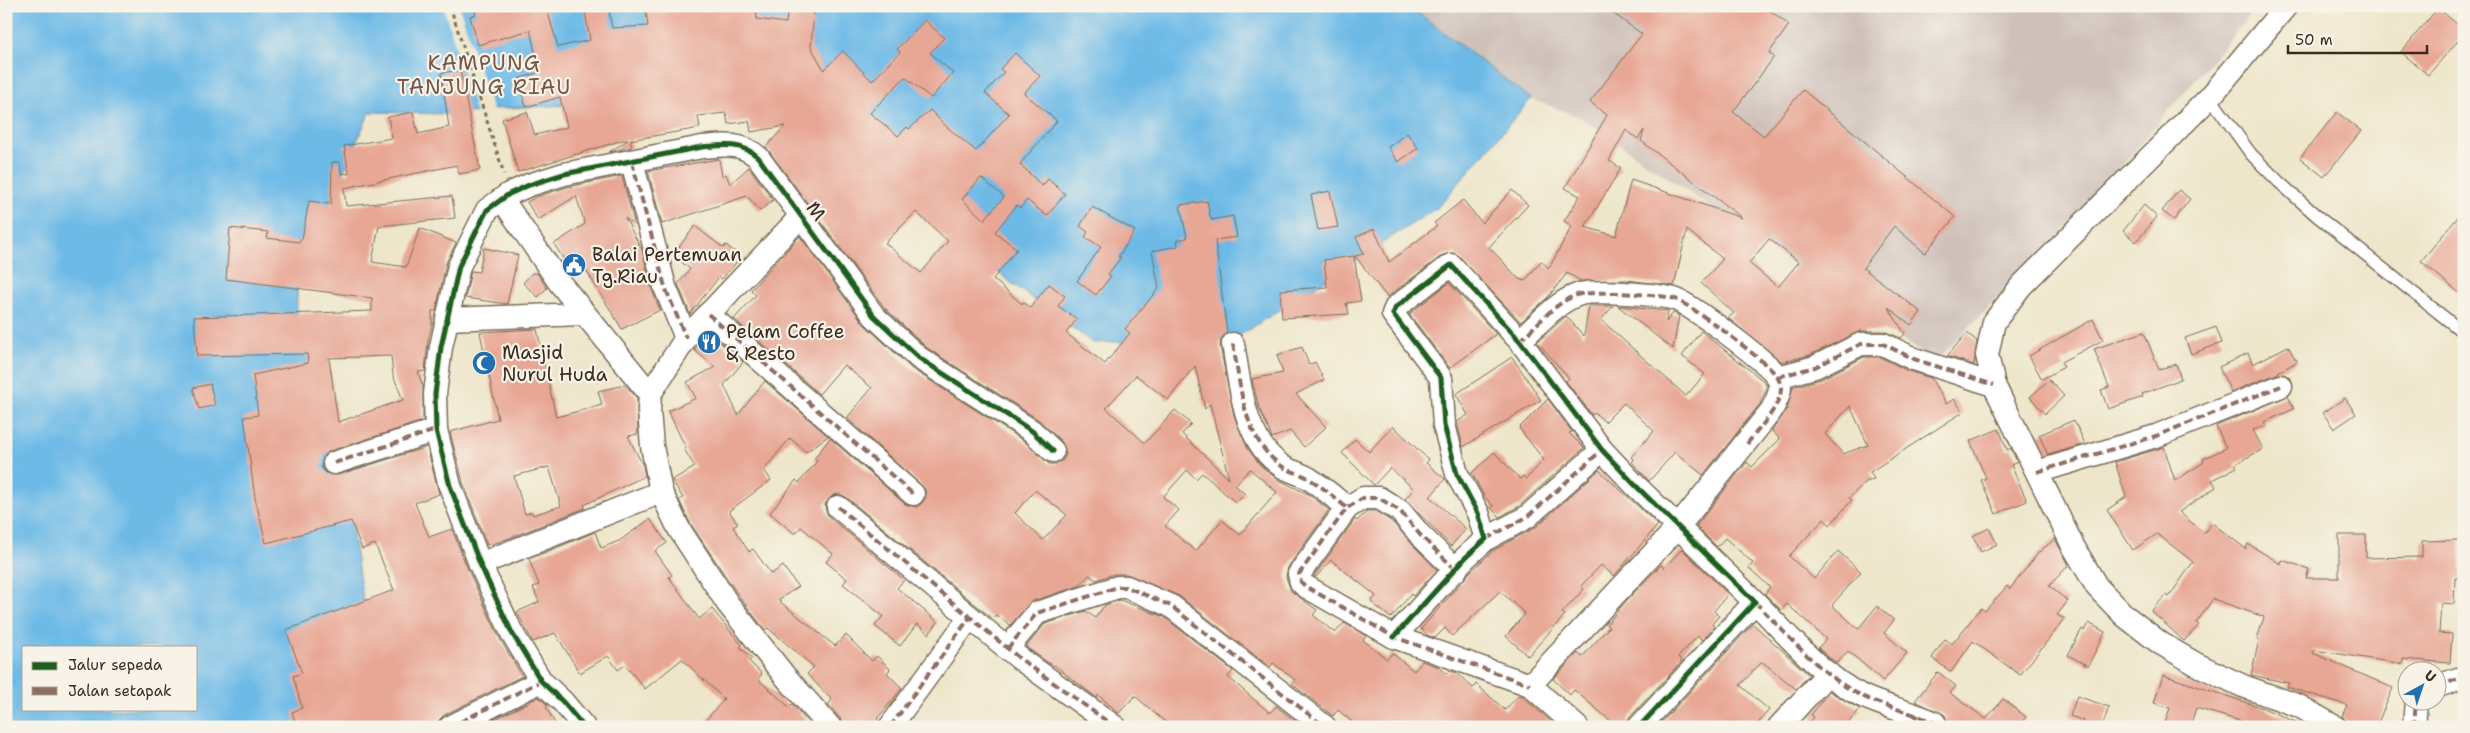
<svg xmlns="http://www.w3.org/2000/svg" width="2470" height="733" font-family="'Shantell Sans',sans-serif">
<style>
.industrial{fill:#cfc1ba}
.water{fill:#6dbae7;stroke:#547282;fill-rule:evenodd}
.pier{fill:#eee6ca}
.building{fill:#e8a795;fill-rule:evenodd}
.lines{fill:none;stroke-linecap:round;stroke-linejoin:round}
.lane-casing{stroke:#7a6c5a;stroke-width:14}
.street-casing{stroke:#7a6c5a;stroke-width:25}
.path{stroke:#7a6c5a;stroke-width:3;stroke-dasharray:4 4;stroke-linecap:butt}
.lane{stroke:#fff;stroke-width:11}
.street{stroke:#fff;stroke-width:22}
.quiet{stroke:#8d6e63;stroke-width:4;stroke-dasharray:8 4;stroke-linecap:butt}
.cycleway-casing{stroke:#f7f3e8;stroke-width:8}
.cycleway{stroke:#1b5e20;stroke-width:5}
.labels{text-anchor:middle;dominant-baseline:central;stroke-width:4.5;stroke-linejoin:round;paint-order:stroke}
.street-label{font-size:19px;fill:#3b2a1e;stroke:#f7f3e8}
.poi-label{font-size:19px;fill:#3b2a1e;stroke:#f7f3e8;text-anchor:start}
.quarter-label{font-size:21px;letter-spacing:1px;fill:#785648;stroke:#f7f3e8}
</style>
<rect width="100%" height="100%" fill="#f7f3e8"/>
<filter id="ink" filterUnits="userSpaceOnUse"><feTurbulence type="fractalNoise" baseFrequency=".02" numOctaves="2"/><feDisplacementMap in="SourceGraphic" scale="10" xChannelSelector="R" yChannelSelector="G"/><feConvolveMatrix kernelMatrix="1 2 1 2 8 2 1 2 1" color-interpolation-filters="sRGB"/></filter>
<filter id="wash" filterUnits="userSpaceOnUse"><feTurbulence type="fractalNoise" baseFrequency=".0096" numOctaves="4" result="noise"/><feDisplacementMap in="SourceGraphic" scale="20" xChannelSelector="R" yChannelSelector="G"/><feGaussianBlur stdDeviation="1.12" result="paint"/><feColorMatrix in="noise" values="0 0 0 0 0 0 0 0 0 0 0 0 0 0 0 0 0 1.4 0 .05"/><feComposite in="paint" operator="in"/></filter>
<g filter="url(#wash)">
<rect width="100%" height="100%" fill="#eee6ca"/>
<polygon class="industrial" points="1408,6 2258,6 2089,204 1935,362 1580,117 1531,99"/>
<path class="water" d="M6,6h1403l122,93 -93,108 -202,131 -143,5 -83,-61 -188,-154 -126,-30 -204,11 -9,3 -38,2 -75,-2 -51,114 -22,55v59l28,7 10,58 -12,8 8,56 25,50 -4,7 1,10 12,77 68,114h-427zM24,647h172v62h-172z"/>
<polygon class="pier" points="443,6 459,6 493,111 484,114 476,113"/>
<g id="blocks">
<g class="building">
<path d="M474,6h72l12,41 32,-7 -6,-34h24l4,22 36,-2 -3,-20h111l1,13 29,4 2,-17h20v5l6,1 -3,35 13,23 19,-19 29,30 28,-29 -3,-3 28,-29 19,18 -14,15 23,20 -22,25 -26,-21 -35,36 28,23 9,-9 2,2 21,-19 17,17 29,24 33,-37 -24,-21 19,-21 -4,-3 15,-16 25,23 -16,17 33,28 -37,43 22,22 6,-7 17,15 -18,22 -20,-16 -7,8 -3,-3 -22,27 22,17 -24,30 29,25 1,-2 7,6 19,-24 16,12 -7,10 19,13 -11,14 39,31 25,-31 -5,-4 34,-41 -7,-37 26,-5 -1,-6 10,-2 -7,-33 27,-4 4,19 22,-4 4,21 -22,3 12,93 -6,6 -1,7 14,70 14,33 13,17 16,13 31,15 21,16 -41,57 -2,10 5,14 26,19 -4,5 22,18 9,-10 22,13 -3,4 24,19 5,-6 22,18 8,-10 17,6 8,7 3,-3 7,2 16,15 3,-4 29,26 14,-15 4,2 34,30h-199l-20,-17 -5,6 -41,-32 3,-4 -22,-17 -3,4 -91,-71 -52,-22h-13l-18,6 -7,-5 -10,11 -46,15 -23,24 -13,-10 -4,4 -147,-122 -6,-3 -7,1 -8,9 1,7 3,6 75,63 -7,8 41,34 -9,12 -12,-10 -17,22 -25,-20 8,-10 -40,-32 4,-5 -21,-17 7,-8 -32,-27 -6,7 -25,-21 26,-33 3,3 18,-22 -3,-2 16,-21 75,66 12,3 5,-4 4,-6 -1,-8 -78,-71 25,-30 -28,-23 -25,29 -85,-75 22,-24 -5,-5 49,-54 64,88 48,45 112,72 25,23h7l7,-4 3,-6 -4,-12 -23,-22 -112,-72 -43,-41 -118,-160 19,-21 -34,6 -2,-11 -21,3 -2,-11 -28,3 2,12 -70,12 2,7 -23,5 19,-12h-5l-105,32 -16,-53 25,-7 8,23 32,-8 -7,-30 -34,10 -8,-28 22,-7 -10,-42 -52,15 -8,-29 6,-2zM981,178l23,19 -20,23 -22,-21zM916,212l32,29 -27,32 -36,-30zM1195,366l10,43 5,-5 19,75 -47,-45 9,-10 -16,-14 -30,33 -39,-35 30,-33 32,25zM1250,469l27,23 -37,43 -18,-15 -26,31 -31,-25 14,-16 -16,-13 24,-27 9,9 6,-6 34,30 9,-9 -10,-9zM1035,490l32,25 -24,25 -28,-27z"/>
<path d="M1603,6h161l25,19 -20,28 5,4 -41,55 31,24 39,-46 152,127 -30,36 -31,-27 -31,42 58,44 -10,13 -23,-18 17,27 -4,4 -18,-7h-22l-51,24 -28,7 -54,-44 6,-5 -33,-30 22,-24 -36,-29 -13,56 -47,-6 -46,1 -14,-8 -18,23 -28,26 -66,-69 -12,2 -56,42 -32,-41 9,-2 -8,-17 18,-8 15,33 48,-36 -3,-3 29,-23 19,23 30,-33 16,15 -39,42 30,32 6,2 16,-20 8,7 23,-42 -8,-5 16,-25 -15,-8 42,-73 -17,-13 52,-68zM1626,130l12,9 6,-9 -3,11 101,77 -111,-38 -15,56 -31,-9 36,-59 -12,-7zM1769,239l30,23 -21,25 -29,-24z"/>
<polygon points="2438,8 2464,30 2464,34 2428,75 2401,52"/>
<path d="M460,70l20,100 -21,4 -2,-9 -113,23 2,18 106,-10 3,22 -76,8 -7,36 34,5 14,-39 36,15 -10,20 -10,48h-4v14l-4,16 -3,30 -7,1 5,15v34l-93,30 -6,4 -3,12 5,6 12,2 89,-28 12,47 -24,9 14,34 23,-8 16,41 32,69 22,37 -78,39 -5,5 -2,7h-140l-5,-15 10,-4 -9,-32 9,-3 -16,-43 108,-40 -19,-46 -13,5 -11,-28 -85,22 -11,-45 -11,-81 14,-2 -5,-40 55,-12 -1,-9 -110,2 -3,-39 178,-6v-13l-146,-19 4,-51 38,4 -1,6 33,4v-3h2l7,-38 22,3 1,-42h8l1,11 8,1 -5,-28 48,-8 -4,-21 25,-5 5,22 31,-7 -8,-54zM391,356l2,19 10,25 -65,22 -9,-64z"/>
<polygon points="2337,112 2361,131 2324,177 2300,158"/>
<polygon points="1407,133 1418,148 1398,162 1388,147"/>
<polygon points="719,159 722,176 726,174 730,184 749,167 773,200 760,211 747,196 662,224 648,171"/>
<polygon points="622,176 635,226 625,218 642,250 652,290 660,310 622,329 578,257 567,264 554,244 585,224 576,196 538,220 527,202 536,197 567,187"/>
<polygon points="2179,190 2190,199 2174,220 2162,211"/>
<polygon points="1330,191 1338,227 1318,230 1311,195"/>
<polygon points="2144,205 2157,217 2136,242 2123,231"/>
<polygon points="1092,207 1135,231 1118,257 1121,257 1108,274 1111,276 1096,295 1077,281 1101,247 1085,237 1088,232 1080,226"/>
<polygon points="2464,210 2464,297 2421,261"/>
<polygon points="695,226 723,248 726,245 741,257 722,279 719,277 690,314 678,284 690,269 673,255"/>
<polygon points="484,248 518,255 507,304 465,298 471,271 479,272"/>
<polygon points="1354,256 1361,301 1346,303 1349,314 1282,318 1280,290 1327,287 1324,260"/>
<polygon points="532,273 537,273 547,288 538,297 523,283"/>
<polygon points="1449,283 1496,334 1450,368 1409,314"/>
<polygon points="1589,306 1613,306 1601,320 1686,396 1705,374 1682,356 1701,331 1766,383 1766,390 1760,404 1703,475 1675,452 1649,481 1632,462 1634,460 1631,457 1654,431 1624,403 1605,422 1595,413 1592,415 1566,381 1569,378 1537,342 1566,316 1584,336"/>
<polygon points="1618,306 1668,311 1666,322 1673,313 1679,316 1673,349"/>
<polygon points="2093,319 2103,340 2061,362 2064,367 2042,379 2029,356"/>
<polygon points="2216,327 2222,343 2191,354 2185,338"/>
<path d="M537,329l19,88 46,-12 -4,-14 27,-6 12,13 1,36 -10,2 15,30 2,10 -61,29 1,3 -86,34 -12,3 -24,-63 -13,-50 48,-13 -18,-87zM549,467l12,39 -28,9 -1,-3 -7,2 -11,-38z"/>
<polygon points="2144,332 2159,370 2176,364 2181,379 2142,394 2143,397 2108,409 2101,390 2109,387 2094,349"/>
<polygon points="709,333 743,362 724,385 738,415 765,381 828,436 806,452 790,438 764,470 771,480 729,511 738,524 733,527 749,552 753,549 771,574 783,566 798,587 778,600 835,646 846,635 872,661 877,656 890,669 887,673 902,688 877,719 879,721 877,727 843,727 840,718 828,705 832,700 807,674 814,667 768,628 765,630 739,596 690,523 679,500 683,498 672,480 695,467 684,449 686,448 668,411 696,398 687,382 715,367 694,350"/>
<polygon points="1967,333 1977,341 1974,365 1947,356"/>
<polygon points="2288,346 2297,362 2278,372 2279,373 2231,392 2219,367 2248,353 2253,364"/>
<polygon points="1302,347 1309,365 1315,362 1324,380 1296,394 1326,427 1304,447 1290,431 1272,438 1271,435 1259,408 1252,379 1283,373 1277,355"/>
<polygon points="1512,357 1541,400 1463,447 1457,422 1468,415 1456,394"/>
<path d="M1864,357h16l28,14 23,7 15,26 8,-5 9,13 -93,60 4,7 -8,3 -17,16 3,2 -22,25 -6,-6 -35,37 25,23 24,-28 23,21 -29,33 26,24 19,-23 17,14 -10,13 23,20 -24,28 -35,-30 -11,12 -10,-7 -9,-8 8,-9 -39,-35 -6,6 -16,-16 5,-7 -21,-19 4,-5 -28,-25 -8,9 -21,-21 51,-64 5,5 28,-28 -8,-8 15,-22 6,-22 28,-8zM1850,406l18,39 -25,9 -18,-20z"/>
<polygon points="2049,380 2064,396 2045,414 2030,397"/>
<polygon points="210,384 215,405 199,409 193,388"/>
<polygon points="2288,396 2294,409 2264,422 2266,425 2253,430 2263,449 2235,464 2237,467 2212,480 2216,487 2179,512 2204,533 2212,523 2246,549 2248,544 2281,564 2282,560 2309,569 2306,578 2339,578 2339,535 2366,535 2366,558 2422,557 2422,541 2460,540 2461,578 2455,578 2454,604 2441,603 2439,633 2452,634 2450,663 2403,659 2403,664 2314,650 2313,653 2393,688 2376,727 2357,727 2347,722 2342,716 2347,705 2287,687 2289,683 2251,675 2259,640 2257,639 2264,617 2213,599 2196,623 2199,625 2184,641 2151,611 2166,595 2169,597 2193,562 2157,534 2133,550 2107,510 2126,497 2115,462 2164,447 2175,481 2204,462 2203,459 2226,448 2216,426"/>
<polygon points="2345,398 2356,414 2334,429 2323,413"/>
<polygon points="1548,399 1572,432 1569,433 1584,448 1519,506 1500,517 1491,508 1493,506 1484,496 1472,473 1494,452 1520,479 1523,476 1526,479 1544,460 1519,428"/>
<polygon points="2074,420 2085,444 2048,455 2039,435"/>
<polygon points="1393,426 1429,460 1426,463 1445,479 1430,497 1466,529 1451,546 1405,499 1414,489 1390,468 1374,485 1342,453 1355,439 1369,452"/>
<polygon points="1999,429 2007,450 2011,448 2017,462 2011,465 2027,501 1996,514 1981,480 1986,478 1970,441"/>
<polygon points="1599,470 1658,525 1614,576 1601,565 1581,586 1584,589 1562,613 1565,615 1528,656 1506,636 1525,614 1500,591 1452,636 1445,628 1435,638 1427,635 1421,629 1470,572 1494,550 1536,527"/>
<polygon points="1367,511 1375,511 1391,521 1437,570 1413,596 1411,594 1391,618 1371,602 1376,596 1331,560 1316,577 1314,576 1355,519 1357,521"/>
<polygon points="650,519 667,543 655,551 672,575 669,577 699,619 712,609 742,645 740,647 752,658 749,661 762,674 758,679 789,707 792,704 812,727 700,727 724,699 682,659 645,689 625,665 618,670 608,656 580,673 555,633 533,642 517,612 539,602 533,587 539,585 529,559 595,532 601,548 619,541"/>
<polygon points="1989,528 1997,544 1981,552 1973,536"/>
<polygon points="2055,539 2069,565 2049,586 2068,601 2057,615 2065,619 2020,675 1973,641 1951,672 1932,658 1945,639 1952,644 1981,608 1985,611 2007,586 2010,589 2039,552"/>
<polygon points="1682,549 1728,594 1714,611 1719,616 1712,624 1714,627 1702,640 1698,636 1678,657 1682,661 1629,718 1626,727 1618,727 1574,690 1570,695 1553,679 1578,653 1582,657 1609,627 1606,625 1626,601 1661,565 1664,568"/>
<polygon points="1120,600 1164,617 1233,671 1228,677 1270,713 1276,706 1303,727 1171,727 1135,696 1119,713 1098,695 1097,698 1054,665 1053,666 1026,647 1045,624 1086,611 1095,618 1105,605"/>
<polygon points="2089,623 2105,632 2088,666 2068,655 2082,629 2085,631"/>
<polygon points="1753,624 1809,675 1796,689 1764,663 1761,663 1740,685 1769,710 1755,727 1657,727"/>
<polygon points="1938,672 1956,686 1950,693 1986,719 2003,699 2026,717 2018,727 1947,727 1945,715 1915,701"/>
<polygon points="2163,675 2263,708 2307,727 2261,727 2196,708 2190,727 2177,727 2165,723 2170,708 2154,703"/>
<polygon points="1829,691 1860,709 1845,727 1806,727 1814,717 1811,715"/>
<polygon points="2077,696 2109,707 2102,727 2082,727 2084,721 2070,716"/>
<polygon points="539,697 548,706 546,707 557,727 480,727"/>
</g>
</g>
</g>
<g filter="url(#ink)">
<use href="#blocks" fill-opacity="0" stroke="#7a6c5a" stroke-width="1"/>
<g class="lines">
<g class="lane-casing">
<polyline id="lane" points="2210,97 2251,154 2279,182 2317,216 2464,333"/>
</g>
<g class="street-casing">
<g id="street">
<polyline points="2286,6 2210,97 2021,286 1994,322 1987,355 1994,385 2073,546 2097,587 2125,616 2160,643 2196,664 2243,686 2299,706 2335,727"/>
<polyline points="632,162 665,287 686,338"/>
<polyline points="502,199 559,282 650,394"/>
<polyline points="801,216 686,338 650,394 649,411 652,446 661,492 679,529 728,604 784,675 830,727"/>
<polyline points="708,314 913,494"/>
<polyline points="447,319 584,314"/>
<path d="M1520,341c17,-16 37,-40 60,-47 16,-4 77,0 94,5 14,3 96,65 103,77 7,12 0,24 -6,35l-93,116 -148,158"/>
<path d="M1233,344c8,44 10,96 50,123 9,5 20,7 28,13 13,8 24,18 36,28"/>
<polyline points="1778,377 1815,367 1861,344 1883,344 1914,359 1994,385"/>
<polyline points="334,463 436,430"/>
<polyline points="2037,472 2156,436 2281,386"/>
<polyline points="838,507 1019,658 1115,727"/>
<polyline points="1486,539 1527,517 1602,450"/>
<polyline points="480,564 661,492"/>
<polyline points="1456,570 1421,536 1400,511 1379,498 1363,498 1347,508 1299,574 1301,582 1305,586 1394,637 1530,685 1577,727"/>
<path d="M1755,602c32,32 65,73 107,94 23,11 49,16 73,27"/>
<polyline points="1394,637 1465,558 1486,539 1478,513 1457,474 1444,425 1441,378 1393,314 1396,307 1451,265 1520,341 1602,450 1634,484 1755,602 1639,727"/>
<polyline points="1007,649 1037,613 1118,587 1127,587 1171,606 1325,727"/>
<polyline points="2438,686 2458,679"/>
<polyline points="450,727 541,681"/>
<path d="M584,727l-21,-25 -22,-21 -29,-48 -32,-69 -30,-78 -14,-56 -1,-36 6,-47 18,-81 28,-56 22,-16 20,-9 35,-11 138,-27c21,-2 39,-5 56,10l116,159 45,42 113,73 21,20"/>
<polyline points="890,727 970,617"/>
<polyline points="1779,727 1828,673"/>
<polyline points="2414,727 2416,700"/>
</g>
</g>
<polyline class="path" points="450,6 504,174"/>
<use href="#lane" class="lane"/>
<use href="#street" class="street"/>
<g class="quiet">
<polyline points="632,162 665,287 686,338"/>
<polyline points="708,314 913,494"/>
<path d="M1520,341c17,-16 37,-41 60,-47 15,-3 82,0 95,5 15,5 92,63 101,76 3,3 5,10 5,14 -1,19 -23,40 -34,55"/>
<path d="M1233,344c8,44 10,96 50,123 9,5 20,7 28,13 13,8 24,18 36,28"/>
<polyline points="1778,377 1815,367 1861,344 1883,344 1914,359 1994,385"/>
<polyline points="334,463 436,430"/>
<polyline points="2037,472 2156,436 2281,386"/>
<polyline points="838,507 1019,658 1115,727"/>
<polyline points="1486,539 1527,517 1602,450"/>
<polyline points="1456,570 1421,536 1400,511 1379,498 1363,498 1347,508 1299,574 1301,582 1305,586 1394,637 1530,685"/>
<path d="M1755,602c32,32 65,73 107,94 23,11 49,16 73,27"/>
<polyline points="1007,649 1037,613 1118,587 1127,587 1171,606 1325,727"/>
<polyline points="2438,686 2458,679"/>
<polyline points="450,727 541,681"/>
<polyline points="890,727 970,617"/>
<polyline points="1907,727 1918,715"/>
<polyline points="2414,727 2416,700"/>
</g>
<g class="cycleway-casing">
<g id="cycleway">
<polyline points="1394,637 1465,558 1486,539 1478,513 1457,474 1444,425 1441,378 1393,314 1396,307 1451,265 1520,341 1602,450 1634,484 1755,602 1639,727"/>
<path d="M584,727l-21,-25 -22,-21 -29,-48 -32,-69 -30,-78 -14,-56 -1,-36 6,-47 18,-81 28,-56 22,-16 20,-9 35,-11 138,-27c21,-2 39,-5 56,10l116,159 45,42 113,73 21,20"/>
</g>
</g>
<use href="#cycleway" class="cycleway"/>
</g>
</g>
<defs>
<g id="civic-disc" transform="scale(1.25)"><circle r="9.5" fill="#1f6fb2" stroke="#f7f3e8"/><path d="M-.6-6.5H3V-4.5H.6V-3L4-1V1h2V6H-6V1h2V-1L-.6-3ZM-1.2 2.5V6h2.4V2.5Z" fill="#fff"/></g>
<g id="restaurant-disc" transform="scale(1.25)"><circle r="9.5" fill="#1f6fb2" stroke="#f7f3e8"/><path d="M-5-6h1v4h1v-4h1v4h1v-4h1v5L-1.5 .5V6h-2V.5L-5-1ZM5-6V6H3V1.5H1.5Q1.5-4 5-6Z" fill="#fff"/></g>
<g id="mosque-disc" transform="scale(1.25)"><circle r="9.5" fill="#1f6fb2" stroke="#f7f3e8"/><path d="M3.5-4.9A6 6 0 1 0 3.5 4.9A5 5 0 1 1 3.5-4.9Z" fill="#fff"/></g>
</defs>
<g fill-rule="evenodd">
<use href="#civic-disc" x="574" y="265"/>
<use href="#restaurant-disc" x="709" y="342"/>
<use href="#mosque-disc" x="484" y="363"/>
</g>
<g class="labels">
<g class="street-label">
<text transform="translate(816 211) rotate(54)">M</text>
</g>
<g class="poi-label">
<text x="592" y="254">Balai Pertemuan<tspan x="592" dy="22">Tg.Riau</tspan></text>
<text x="726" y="331">Pelam Coffee<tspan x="726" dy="22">&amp; Resto</tspan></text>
<text x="502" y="352">Masjid<tspan x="502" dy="22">Nurul Huda</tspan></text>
</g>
<g class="quarter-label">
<text x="484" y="63">KAMPUNG<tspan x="484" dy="24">TANJUNG RIAU</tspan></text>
</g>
</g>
<rect width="2470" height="733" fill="none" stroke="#f7f3e8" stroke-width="25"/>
<rect x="22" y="646" width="175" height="65" fill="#f7f3e8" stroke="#aca397"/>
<rect x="32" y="662" width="25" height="8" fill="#1b5e20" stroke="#aca397"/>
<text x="68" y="670" font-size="15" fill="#3b2a1e">Jalur sepeda</text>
<rect x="32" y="687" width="25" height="8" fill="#8d6e63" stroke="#aca397"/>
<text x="68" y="696" font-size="15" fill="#3b2a1e">Jalan setapak</text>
<g transform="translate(2422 686) rotate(40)"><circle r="24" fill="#f7f3e8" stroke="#aca397"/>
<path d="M0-4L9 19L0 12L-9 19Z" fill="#1f6fb2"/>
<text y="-8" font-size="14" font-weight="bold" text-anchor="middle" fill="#3b2a1e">U</text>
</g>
<path d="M2288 45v8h139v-8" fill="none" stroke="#3b2a1e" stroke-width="2.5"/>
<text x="2295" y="45" font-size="15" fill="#3b2a1e" stroke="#f7f3e8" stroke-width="4" paint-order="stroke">50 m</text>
</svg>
